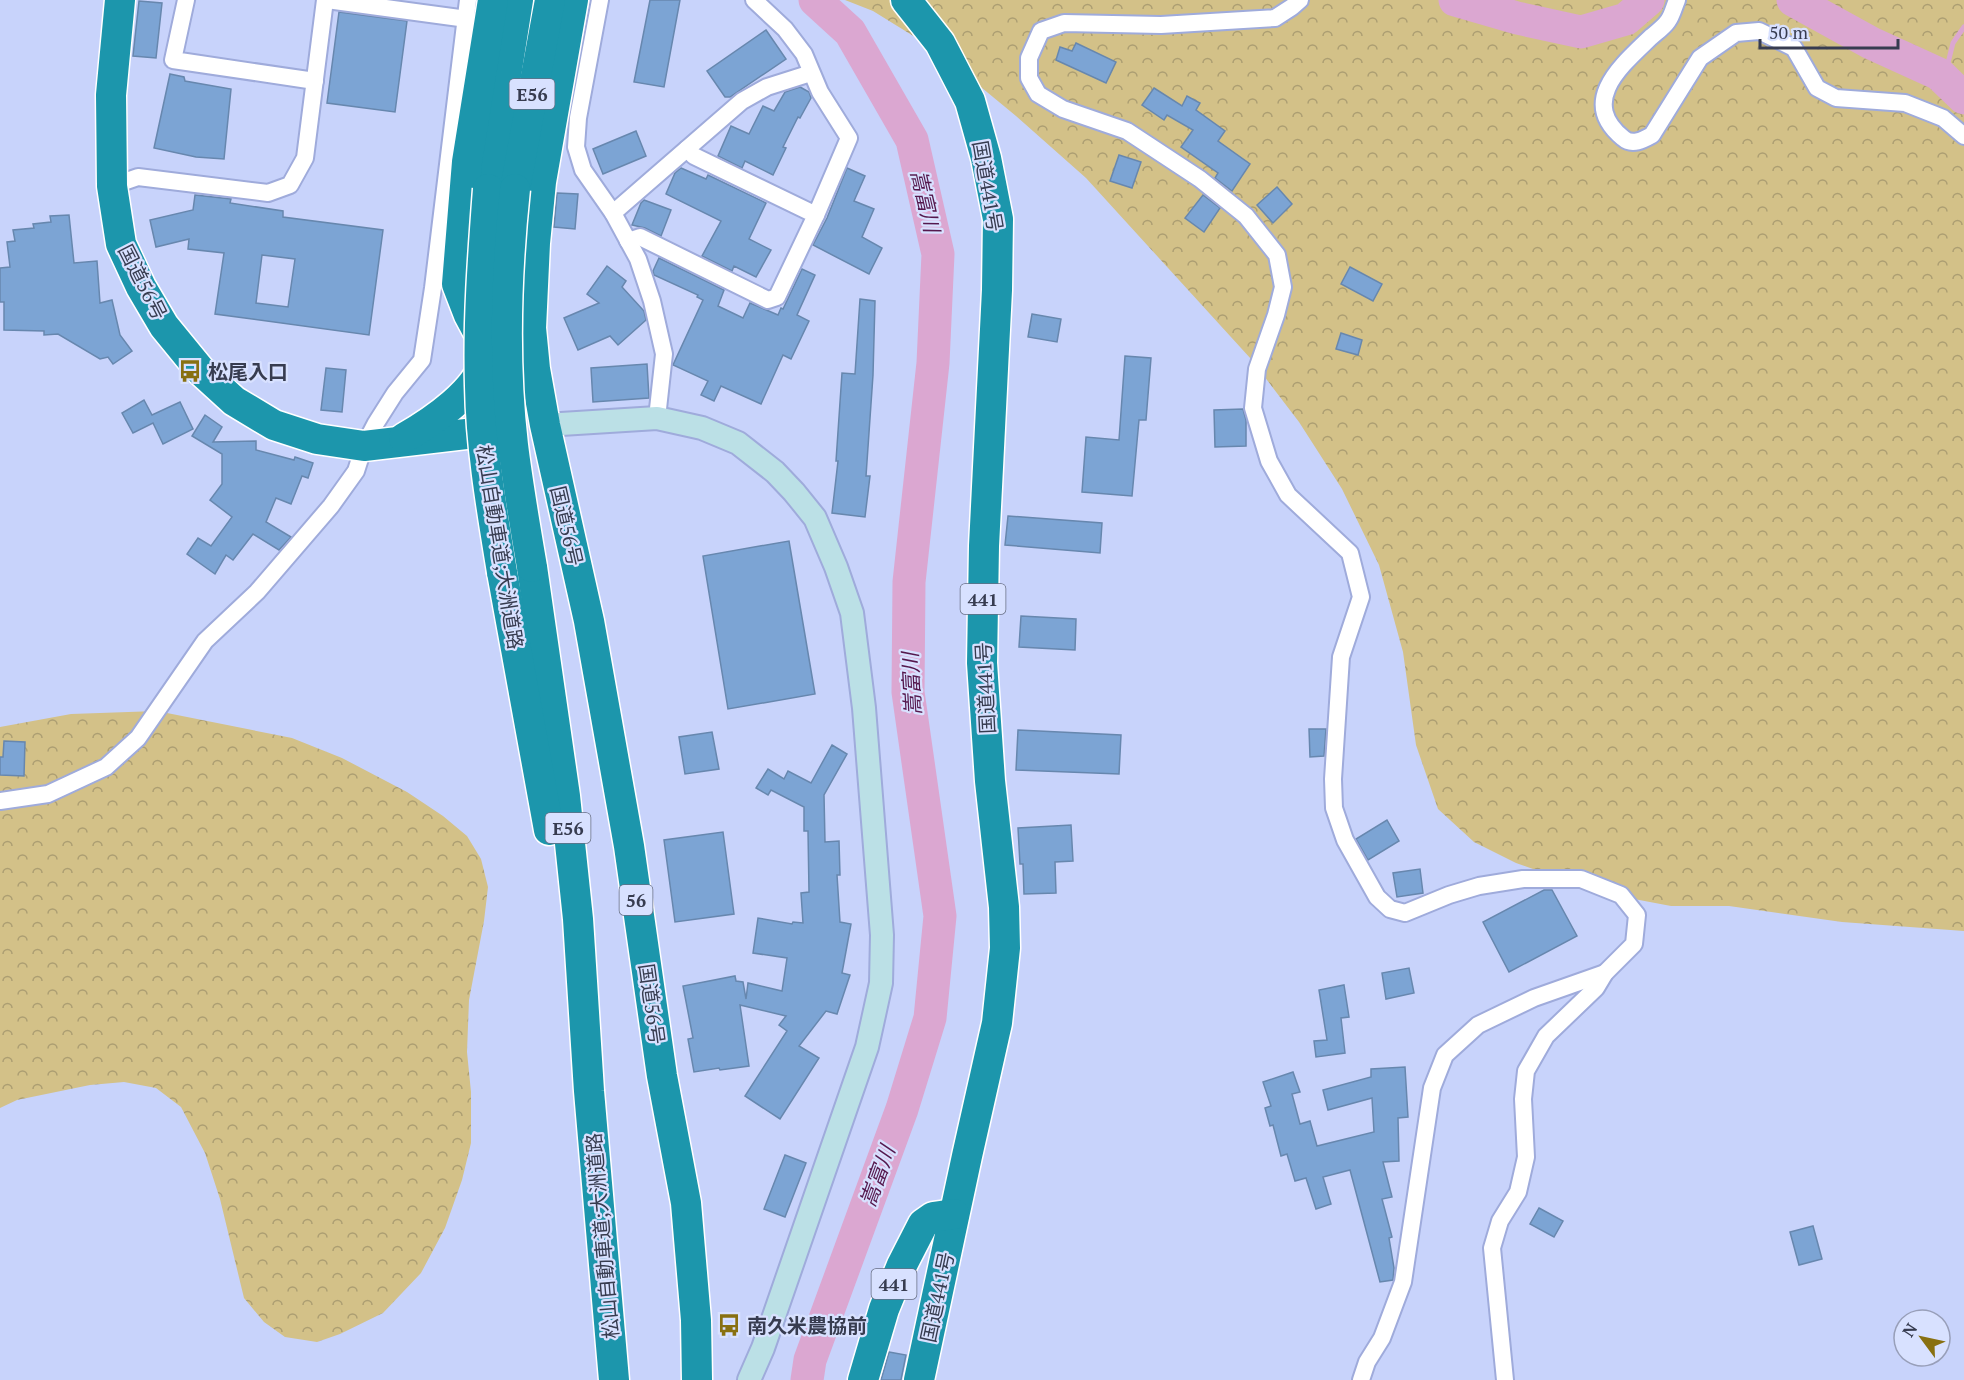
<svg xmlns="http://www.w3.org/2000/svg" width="1964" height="1380" font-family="'PT Serif','Noto Sans JP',serif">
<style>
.forest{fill:url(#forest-crowns)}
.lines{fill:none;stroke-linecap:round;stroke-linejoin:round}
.stream{stroke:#dba7d1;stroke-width:5}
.river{stroke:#dba7d1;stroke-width:33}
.building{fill:#7ca4d4;stroke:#6787ae;stroke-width:1.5;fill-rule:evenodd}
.street-casing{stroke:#9fabdb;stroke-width:20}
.secondary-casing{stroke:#9fabdb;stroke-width:26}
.highway-casing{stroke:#fff;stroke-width:33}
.street{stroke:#fff;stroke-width:16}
.secondary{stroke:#bbe0e6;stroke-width:22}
.highway{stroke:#1c96ac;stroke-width:30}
.highway-bridge-casing{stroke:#fff;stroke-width:33;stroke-linecap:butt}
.highway-bridge{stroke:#1c96ac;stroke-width:30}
.labels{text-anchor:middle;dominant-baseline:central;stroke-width:4.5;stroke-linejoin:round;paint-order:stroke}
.shield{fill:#d8e1ff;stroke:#676e84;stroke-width:1.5}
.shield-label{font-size:18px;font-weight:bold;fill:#373c50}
.street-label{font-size:20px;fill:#373c50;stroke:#d8e1ff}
.poi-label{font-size:20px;font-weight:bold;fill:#373c50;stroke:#d8e1ff;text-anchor:start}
.water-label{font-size:21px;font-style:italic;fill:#55184d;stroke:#d8e1ff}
</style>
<defs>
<pattern id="forest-crowns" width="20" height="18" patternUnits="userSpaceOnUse" patternTransform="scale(1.5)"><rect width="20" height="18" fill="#d3c188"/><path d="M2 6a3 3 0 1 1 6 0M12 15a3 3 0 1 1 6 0" fill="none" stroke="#ac9e72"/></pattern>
</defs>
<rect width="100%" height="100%" fill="#c8d3fb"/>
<g class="forest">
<polygon points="845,0 1964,0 1964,931 1842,922 1729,906 1671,906 1597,892 1516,863 1474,842 1438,809 1416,745 1403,652 1379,565 1342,489 1299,422 1251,359 1086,178 1016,116 936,50 873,11"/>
<polygon points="157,711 292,738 342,758 407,792 443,816 467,836 481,859 488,887 484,921 469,1000 467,1052 471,1092 471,1143 462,1180 445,1228 421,1273 383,1313 340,1334 317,1342 285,1337 264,1322 244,1298 220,1199 205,1153 181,1107 156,1088 124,1082 90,1085 17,1100 0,1108 0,727 71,714"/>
</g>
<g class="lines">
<polyline class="stream" points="1944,79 1953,43 1964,27"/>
<g class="river">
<polyline points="1455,0 1517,18 1581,32 1626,19 1648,0"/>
<polyline points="1793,0 1871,43 1939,74 1964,98"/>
<polyline points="807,1380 810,1360 902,1109 930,1018 940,916 908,692 909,582 933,363 938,254 912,140 850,32 815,0"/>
</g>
</g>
<g class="building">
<polygon points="650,0 680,0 664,87 634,82"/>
<polygon points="139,1 162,3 156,58 133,56"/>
<polygon points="339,12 407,21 395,112 327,103"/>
<polygon points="766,30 786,59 730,97 725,97 707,71"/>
<polygon points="1076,43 1116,62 1106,83 1056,60 1060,47 1072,51"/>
<polygon points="170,74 184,77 185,81 231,89 224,159 196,157 154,148"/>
<polygon points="800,87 809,92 811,98 800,118 798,117 783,147 786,148 773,175 745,161 742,168 718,156 731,126 749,134 763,106 774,111 785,92"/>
<polygon points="1154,88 1182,106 1187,96 1200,103 1196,110 1225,131 1218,141 1250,164 1232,191 1215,178 1218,173 1181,147 1193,130 1167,115 1164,120 1142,105"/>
<polygon points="636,131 646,156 603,174 593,149"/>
<polygon points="1119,155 1141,162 1132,188 1110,181"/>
<polygon points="681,168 706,179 708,175 766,203 749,239 771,250 756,277 734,266 732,271 702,256 721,221 666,194 675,173"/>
<polygon points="847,168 865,176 854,201 874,209 862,237 882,248 869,274 813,245 827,218"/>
<polygon points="1277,187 1292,204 1273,223 1257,205"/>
<polygon points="557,193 578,194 575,229 554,227"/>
<path d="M195,195l36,4 -1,4 53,8v6l100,13 -14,105 -154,-21 9,-61 -36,-4 1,-10 -33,8 -6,-27 43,-10zM262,255l33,4 -7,48 -32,-4z"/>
<polygon points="1203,195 1220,208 1204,232 1185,218"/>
<polygon points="644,200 671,210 661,236 645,228 632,225 641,203"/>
<polygon points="69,215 74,263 97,261 100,303 112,300 120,335 132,351 113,364 108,357 100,359 58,334 44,335 44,331 4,330 4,302 0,302 0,268 10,267 7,242 15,241 13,230 34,228 33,224 51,222 50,216"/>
<polygon points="659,258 724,290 718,306 743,318 750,303 778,315 781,308 783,309 802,269 815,275 797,315 809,321 791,359 783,355 761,404 721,386 714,401 701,395 708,381 673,365 703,300 697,297 698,295 654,275 653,271"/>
<polygon points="607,266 626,281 622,287 644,311 646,320 618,345 610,336 578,350 564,318 599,303 587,294"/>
<polygon points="1350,267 1382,284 1373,301 1341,284"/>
<polygon points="860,299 875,301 873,375 866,476 870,476 865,517 832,513 838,461 836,461 842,373 855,374"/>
<polygon points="1032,314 1061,319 1057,342 1028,337"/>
<polygon points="1341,333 1362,340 1358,355 1336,349"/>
<polygon points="1125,356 1151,358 1146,420 1139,420 1132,496 1082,492 1086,437 1119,440"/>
<polygon points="647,364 649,398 593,402 591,368"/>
<polygon points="326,368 346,370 342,412 321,410"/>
<polygon points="144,400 152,415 180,402 193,429 163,444 153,423 133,433 122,413"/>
<polygon points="1243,409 1246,420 1246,446 1215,447 1214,410"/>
<polygon points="205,415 222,427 213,442 256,441 256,450 294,460 295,457 313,463 308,478 302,476 291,504 276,498 266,522 291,537 279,550 253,534 233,560 226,555 215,574 187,554 198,538 211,546 232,517 210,500 222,484 222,454 192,436"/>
<polygon points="1008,516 1102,523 1100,553 1005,545"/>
<polygon points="789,541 815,694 728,709 703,556"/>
<polygon points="1021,616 1076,619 1075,650 1019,647"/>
<polygon points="1309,729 1326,729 1324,756 1310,757"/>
<polygon points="1018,730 1121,735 1119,774 1016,770"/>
<polygon points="712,732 719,769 685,774 679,737"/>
<polygon points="4,741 25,742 24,776 0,775 0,757 3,757"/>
<polygon points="832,745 847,754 824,795 825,842 839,841 840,875 837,875 840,922 851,924 842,973 850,975 837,1014 826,1011 799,1046 819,1058 780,1119 745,1096 787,1031 779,1025 786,1016 740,1005 749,1066 720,1070 719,1068 694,1072 688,1039 693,1038 683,986 735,976 736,981 743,982 746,999 748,983 782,991 787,958 753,953 758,918 792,924 793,922 803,923 801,893 809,892 808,831 804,831 804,807 771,790 768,795 756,788 768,769 784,779 788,771 811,783"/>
<polygon points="1387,820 1399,841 1368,860 1356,839"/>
<polygon points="1071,825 1073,861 1055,862 1056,893 1024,894 1023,864 1020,864 1018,828"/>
<polygon points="723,832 734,914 675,922 664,840"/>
<polygon points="1420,869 1423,893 1397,897 1393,873"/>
<polygon points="1544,890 1552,890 1577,936 1509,972 1483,922"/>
<polygon points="1409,968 1414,993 1386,999 1382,973"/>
<polygon points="1344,985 1349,1017 1341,1018 1345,1053 1316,1057 1314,1041 1327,1040 1319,990"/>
<polygon points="1405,1067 1408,1117 1398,1118 1399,1161 1383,1162 1392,1197 1382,1199 1392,1237 1389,1238 1394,1268 1393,1280 1380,1282 1350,1170 1323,1177 1331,1204 1316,1209 1306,1178 1295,1181 1287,1154 1281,1156 1273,1125 1270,1126 1265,1108 1271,1106 1263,1082 1293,1072 1300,1092 1292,1094 1300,1124 1310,1121 1317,1146 1374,1132 1372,1098 1328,1110 1323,1090 1371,1077 1371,1069"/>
<polygon points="785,1155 806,1163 785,1217 764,1209"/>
<polygon points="1539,1208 1563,1221 1554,1237 1530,1224"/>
<polygon points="1813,1226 1822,1259 1799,1265 1790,1232"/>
<polygon points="889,1352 906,1355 901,1380 881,1380"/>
</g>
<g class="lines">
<g class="street-casing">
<g id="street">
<polyline points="186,0 173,60 315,81"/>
<polyline points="327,0 467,19"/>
<polyline points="600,0 578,118 576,147 583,170 613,213 638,259 652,301 664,354 657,418"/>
<polyline points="754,0 785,29 804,54 820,92 849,138 816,215"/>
<polyline points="1300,0 1292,7 1275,18 1161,25 1064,23 1041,31 1029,58 1029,78 1038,94 1063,109 1127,131 1200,179 1246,216 1277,255 1283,287 1276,315 1257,369 1253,408 1269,461 1288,495 1350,553 1361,597 1341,657 1333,779 1334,808 1345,840 1377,897 1390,909 1405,913 1449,895 1479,886 1523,879 1581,879 1621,895 1637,915 1634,944 1605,973 1596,988 1546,1036 1526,1071 1523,1099 1526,1157 1518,1192 1500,1221 1492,1248 1505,1380"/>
<path d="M1677,0c-3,7 -5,16 -9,21 -4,6 -11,11 -17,16 -29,28 -73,64 -28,101 9,8 20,2 29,-3l48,-77 36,-25 23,-2 35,17 23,40 19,10 69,5 38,15 21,18"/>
<polyline points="112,186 138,177 268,193 290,185 305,158 325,0"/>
<polyline points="613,213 742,101 767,87 811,73"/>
<polyline points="628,241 640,237 768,300 777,297 816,215 694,156 687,149"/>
<polyline points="0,801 48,794 106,767 138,738 205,641 257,592 331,506 356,471 364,446 376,423 395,393 422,360 433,288 468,0"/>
<polyline points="1361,1380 1367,1362 1382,1338 1403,1282 1432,1088 1445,1055 1478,1025 1534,998 1605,973"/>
</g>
</g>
<g class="secondary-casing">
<polyline id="secondary" points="545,425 657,418 702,428 738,443 775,472 794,492 815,518 836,567 852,613 864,708 882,935 881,983 867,1047 763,1348 749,1380"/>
</g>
<g class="highway-casing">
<g id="highway">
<polyline points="120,0 111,95 112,186 121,244 141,287 164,326 200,370 234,401 274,425 317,439 364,446 509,429"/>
<polyline points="573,0 541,182 535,243 531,328 535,369 545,425 589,621 629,846 662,1076 686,1203 696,1320 697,1380"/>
<polyline points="906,0 940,43 970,101 986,158 998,219 997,290 984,546 982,663 990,781 1004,907 1005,948 997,1023 967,1156 919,1380"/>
<polyline points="488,189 518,0"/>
<polyline points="515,189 550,0"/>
<polyline points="484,343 469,315 457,284 467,162 493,0"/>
<path d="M404,438c26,-15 77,-48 81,-81"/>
<polyline points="532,567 565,796 578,919 589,1091 614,1380"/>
<polyline points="502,572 549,830"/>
<polyline points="863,1380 884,1309 902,1265 923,1224 933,1217 954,1214"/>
</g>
</g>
<use href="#street" class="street"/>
<use href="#secondary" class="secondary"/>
<use href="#highway" class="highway"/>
<g class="highway-bridge-casing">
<g id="highway-bridge">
<path d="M488,189c-5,66 -10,131 -8,197 1,63 12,125 22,186"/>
<path d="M515,189c-9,85 -12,171 -2,256 5,41 12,81 19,122"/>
</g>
</g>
<use href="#highway-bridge" class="highway-bridge"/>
</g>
<defs>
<g id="bus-bare" transform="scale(1.8)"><path d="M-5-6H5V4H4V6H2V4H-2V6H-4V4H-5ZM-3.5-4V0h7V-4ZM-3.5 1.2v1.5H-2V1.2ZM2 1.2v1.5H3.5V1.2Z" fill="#887011" stroke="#d8e1ff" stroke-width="2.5" paint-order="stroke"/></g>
</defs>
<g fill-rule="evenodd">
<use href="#bus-bare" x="190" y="371"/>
<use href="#bus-bare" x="729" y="1325"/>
</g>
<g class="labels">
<g class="shield">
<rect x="509.5" y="79" width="45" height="30" rx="4.5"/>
<rect x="960.5" y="584" width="45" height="30" rx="4.5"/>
<rect x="545.5" y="813" width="45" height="30" rx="4.5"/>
<rect x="619.5" y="885" width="33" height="30" rx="4.5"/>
<rect x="871.5" y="1269" width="45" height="30" rx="4.5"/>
</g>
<g class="shield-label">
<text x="532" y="94">E56</text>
<text x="983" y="599">441</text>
<text x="568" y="828">E56</text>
<text x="636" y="900">56</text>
<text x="894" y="1284">441</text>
</g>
<g class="street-label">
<text transform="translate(988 186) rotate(80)">国道441号</text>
<text transform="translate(143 282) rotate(63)">国道56号</text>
<text transform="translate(567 526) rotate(77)">国道56号</text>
<text transform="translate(500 547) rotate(81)">松山自動車道;大洲道路</text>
<text transform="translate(985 688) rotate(-93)">国道441号</text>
<text transform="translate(652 1004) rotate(82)">国道56号</text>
<text transform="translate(602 1236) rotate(-95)">松山自動車道;大洲道路</text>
<text transform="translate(937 1297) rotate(-78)">国道441号</text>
</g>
<g class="poi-label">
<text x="208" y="371">松尾入口</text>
<text x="747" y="1325">南久米農協前</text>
</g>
<g class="water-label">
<text transform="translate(926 201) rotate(77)">嵩富川</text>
<text transform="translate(911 684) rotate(-93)">嵩富川</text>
<text transform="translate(877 1176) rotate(-70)">嵩富川</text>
</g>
</g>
<g transform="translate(1922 1338) rotate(303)"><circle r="28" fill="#d8e1ff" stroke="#989fb9" stroke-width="1.5"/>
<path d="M0-4.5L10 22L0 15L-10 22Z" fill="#887011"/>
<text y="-9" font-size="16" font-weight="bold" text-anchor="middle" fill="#373c50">N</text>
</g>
<path d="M1760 39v9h138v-9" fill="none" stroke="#373c50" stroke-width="3"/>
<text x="1769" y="39" font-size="18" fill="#373c50" stroke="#d8e1ff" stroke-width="4.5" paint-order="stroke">50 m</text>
</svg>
